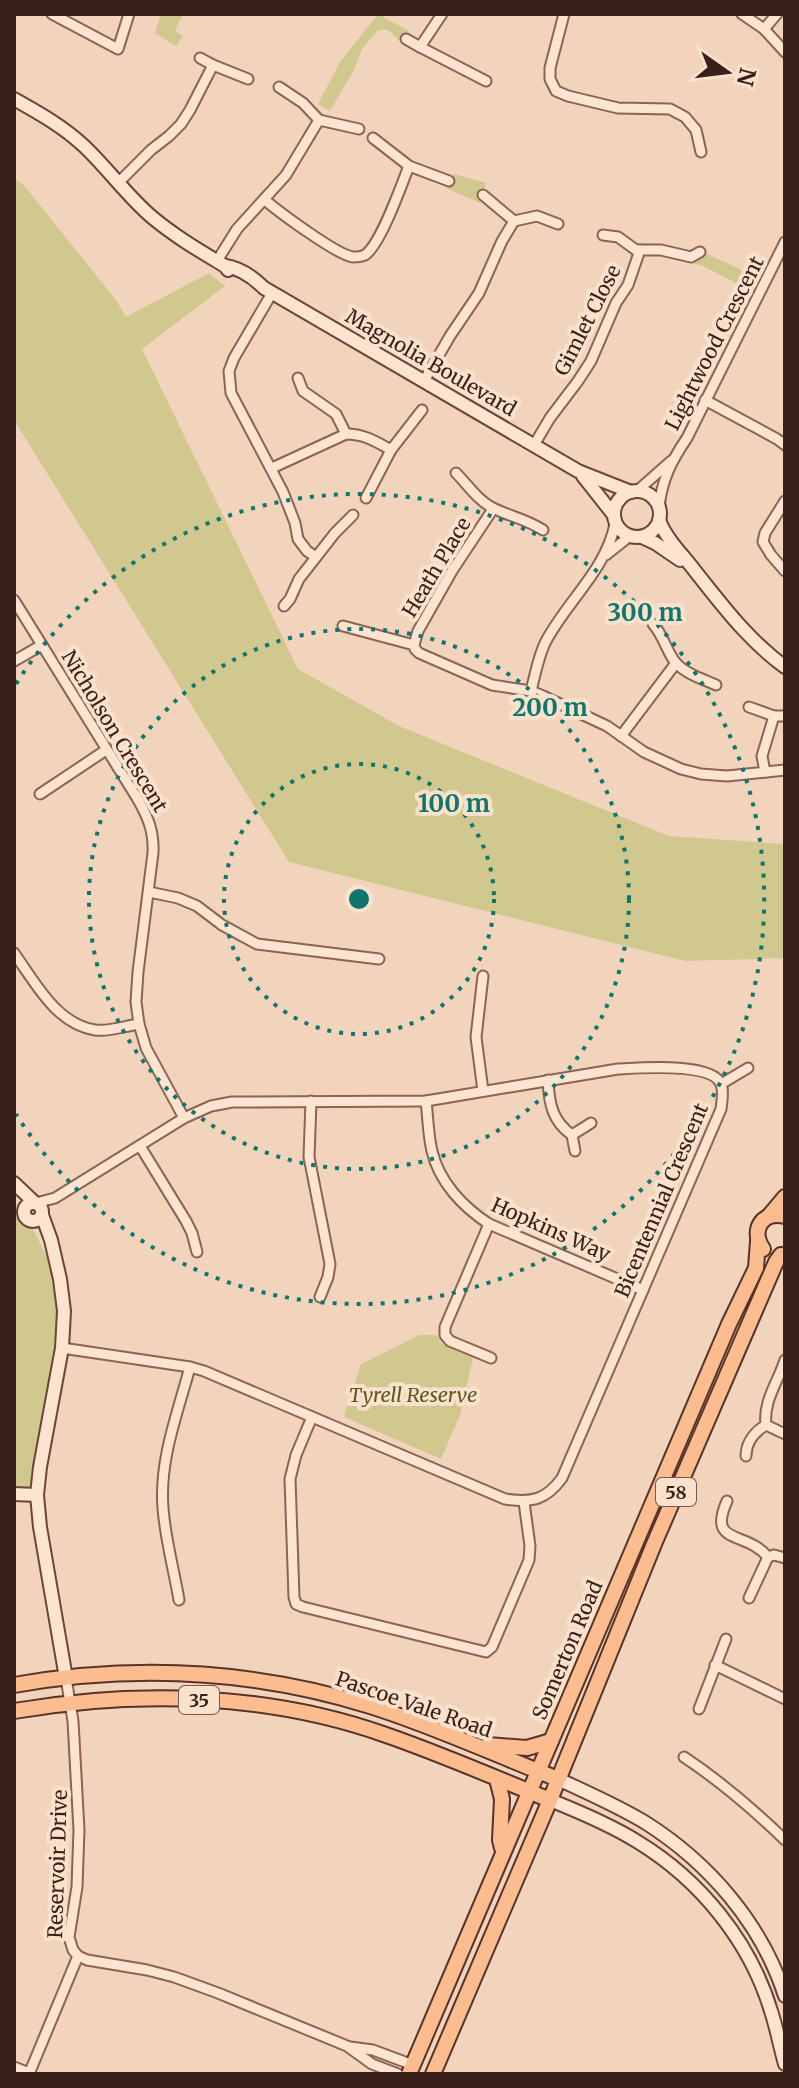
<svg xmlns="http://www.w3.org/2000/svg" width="799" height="2088" font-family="Merriweather,serif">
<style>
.green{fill:#d1c88f}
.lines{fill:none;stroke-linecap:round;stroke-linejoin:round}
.street-casing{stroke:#8c6354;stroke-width:13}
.secondary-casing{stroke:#6d4437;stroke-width:16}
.primary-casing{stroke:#593329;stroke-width:18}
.street{stroke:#fce4d0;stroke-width:9}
.secondary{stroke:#fce4d0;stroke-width:12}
.primary{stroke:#fbbd8f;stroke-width:14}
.ring{fill:none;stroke:#0f766e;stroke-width:4;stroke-dasharray:4 8}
.labels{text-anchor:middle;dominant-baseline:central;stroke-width:8;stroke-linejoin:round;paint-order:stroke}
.shield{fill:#f9e1cc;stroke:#735b4f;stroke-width:2}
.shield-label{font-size:18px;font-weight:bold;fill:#39211a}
.street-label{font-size:20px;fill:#39211a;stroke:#f9e1cc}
.park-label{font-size:20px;font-style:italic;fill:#58581e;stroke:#f9e1cc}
.centre{fill:#0f766e;stroke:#f9e1cc;stroke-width:4}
.ring-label{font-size:24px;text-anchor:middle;font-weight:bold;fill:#0f766e;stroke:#f9e1cc;stroke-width:8;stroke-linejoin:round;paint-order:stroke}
</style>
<rect width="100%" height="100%" fill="#f2d4bc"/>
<g class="green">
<polygon points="161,14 183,14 175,31 183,36 176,46 155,33"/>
<polygon points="378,14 409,31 402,43 388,30 378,30 362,49 354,70 330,111 318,104 340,62"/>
<polygon points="454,174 486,183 480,203 446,188"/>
<polygon points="14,179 22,183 116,300 126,317 209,273 225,286 142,349 298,669 399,726 669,836 785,844 785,958 685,961 289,862 14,420"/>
<polygon points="701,251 750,274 744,287 701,265 694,264"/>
<path d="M14,1197l6,21 13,11 13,26 9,27 3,29 -1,26 -23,144c-6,9 -10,9 -20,8z"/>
<polygon points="419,1335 437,1335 442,1344 473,1358 460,1415 441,1459 344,1417 361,1364"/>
</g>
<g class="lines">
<g class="street-casing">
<g id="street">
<polyline points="52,14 118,49 129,14"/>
<polyline points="442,14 420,47 486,81"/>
<polyline points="564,14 550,68 550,79 556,91 568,96 618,108 670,109 685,117 696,130 701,152"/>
<polyline points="742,14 764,29 785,52"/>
<polyline points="764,29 777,14"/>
<polyline points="406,39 420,47"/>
<polyline points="200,58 213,65 248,79"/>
<polyline points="279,87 303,103 319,120 359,129"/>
<polyline points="373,138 409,166 449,181"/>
<polyline points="118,183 151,150 169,136 181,124 190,110 213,65"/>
<polyline points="483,195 514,221 537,216 558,224"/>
<path d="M265,200c14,12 72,55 88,57 3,0 10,-1 12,-2 16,-11 36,-69 44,-89"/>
<polyline points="603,235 618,237 636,250 661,250 691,257 700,252"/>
<polyline points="217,261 237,229 286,175 319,120"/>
<polyline points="272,293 234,358 229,371 231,393 283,492 295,523 298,539 307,551 316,557"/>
<polyline points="298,378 303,391 336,414 346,434"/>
<polyline points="424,381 450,336 479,293 502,241 514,221"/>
<polyline points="705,400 777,439 785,445"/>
<polyline points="534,445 550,418 578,381 591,361 616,303 628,285 640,250"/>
<path d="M272,468l74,-34c18,0 29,7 45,16"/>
<path d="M456,473c12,12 23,29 39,36 17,8 31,10 48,21"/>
<polyline points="637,491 671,461"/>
<polyline points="366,498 391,450 422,410"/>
<polyline points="785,501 765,533 763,542 771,555 785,571"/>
<path d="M659,509c2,-28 13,-49 28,-71l98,-196"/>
<polyline points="606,555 630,536"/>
<path d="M14,600l123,198c11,19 17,33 16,55l-15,119 -2,30 3,22 7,24 38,70"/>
<polyline points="284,606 290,599 299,579 335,533 353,515"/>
<path d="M653,624c11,12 14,29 23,39 10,11 27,16 40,22"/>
<polyline points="343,626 414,645 415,649 419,653 492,685 531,691 543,696 607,726 644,752 681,769 701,774 727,776 785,770"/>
<polyline points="414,645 418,631 452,571 493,509"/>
<polyline points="14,661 42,645"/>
<path d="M531,691c4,-16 7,-33 14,-48 21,-41 61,-73 70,-119"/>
<polyline points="749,707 774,716 785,716"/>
<polyline points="621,736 676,663"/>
<polyline points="765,772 762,756 774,716"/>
<polyline points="40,794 106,750"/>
<polyline points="149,892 178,898 197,906 222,925 257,944 379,959"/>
<path d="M14,953c21,29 42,71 81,77 14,2 30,-4 44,-6"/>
<polyline points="483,976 476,1037 483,1091"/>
<path d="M548,1080c1,23 4,41 24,55"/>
<polyline points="721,1084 748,1068"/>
<polyline points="311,1101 309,1157 330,1264 328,1277 320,1297"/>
<path d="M426,1101c2,16 2,34 6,50 7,31 31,56 57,73l154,66"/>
<polyline points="140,1146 186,1221 192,1233 197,1252"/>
<polyline points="575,1151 572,1135 591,1123"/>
<path d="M36,1203l19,-5 129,-80 27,-12 21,-4 194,-1 192,-32c21,-1 94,-7 103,15 3,7 1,17 0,25l-159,369c-16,22 -30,25 -57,21l-301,-128 -14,-4 -128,-19"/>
<polyline points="489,1224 445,1327 445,1335 450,1341 491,1358"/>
<polyline points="312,1417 296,1455 290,1479 294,1597 296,1604 303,1607 486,1652 492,1647 529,1560 530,1546 524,1502"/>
<polyline points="766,1425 785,1434"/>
<path d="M746,1456c0,-13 8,-24 20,-31 -3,-24 12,-43 19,-65"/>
<path d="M727,1501c-20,45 19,29 41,56l6,-2 11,3"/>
<polyline points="749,1598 768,1557"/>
<path d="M179,1600c-5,-30 -14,-62 -16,-92 -4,-48 15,-96 27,-141"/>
<polyline points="715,1665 785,1699"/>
<polyline points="66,1678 73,1721 79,1830 77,1887 69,1937 73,1950 78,1956 87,1960 147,1970 174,1977 218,1993 347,2046 372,2064 398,2074"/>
<polyline points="699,1709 726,1639"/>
<path d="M684,1757c36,24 70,53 101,83"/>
<polyline points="350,2047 373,2050 413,2065"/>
<polyline points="14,2067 29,2073"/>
<polyline points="29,2074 78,1956"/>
</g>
</g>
<g class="secondary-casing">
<g id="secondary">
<path d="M14,99c25,14 50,28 71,48 24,23 43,50 68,71 23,19 47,33 72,48l3,4"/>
<path d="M225,266c15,2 28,11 39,22l314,183 53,21"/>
<polyline points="583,476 613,514"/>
<circle cx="637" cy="514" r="23"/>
<path d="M659,520c7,19 24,35 36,51 28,35 53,69 90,96"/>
<polyline points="642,537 655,543 680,560"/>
<polyline points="14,1183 35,1203"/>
<circle cx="33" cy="1212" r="9"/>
<polyline points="42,1215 51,1240 60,1279 64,1311 62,1348 40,1467 37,1495 40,1527 66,1678"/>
<polyline points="14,1494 37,1495"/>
<path d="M558,1779c30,14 60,27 88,44 63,40 116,101 139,173"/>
<path d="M550,1800c30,12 61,25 88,42 62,38 112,99 133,169 6,18 9,36 14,53"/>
</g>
</g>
<g class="primary-casing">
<g id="primary">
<polyline points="769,1216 785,1197"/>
<path d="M763,1249c-13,-19 -1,-38 22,-33"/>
<path d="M14,1685c120,-21 240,-15 356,21 64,20 126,49 188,73"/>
<path d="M14,1711c123,-21 254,-18 372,24 55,19 110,43 164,65"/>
<polyline points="488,1745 527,1748 551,1741"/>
<polyline points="497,1779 502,1799 500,1840 502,1848"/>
<polyline points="409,2074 729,1324 756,1268 758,1241"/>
<polyline points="433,2074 550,1800 654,1544 776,1262 781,1255"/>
</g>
</g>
<use href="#street" class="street"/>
<use href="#secondary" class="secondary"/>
<use href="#primary" class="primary"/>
</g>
<g class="ring">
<circle cx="359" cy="899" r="135"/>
<circle cx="359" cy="899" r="270"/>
<path d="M16 684A405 405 0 1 1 16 1114"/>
</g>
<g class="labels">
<g class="shield">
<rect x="656" y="1478" width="40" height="28" rx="6"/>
<rect x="179" y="1686" width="40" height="28" rx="6"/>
</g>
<g class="shield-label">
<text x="676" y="1492">58</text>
<text x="199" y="1700">35</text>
</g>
<g class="street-label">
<text transform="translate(587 320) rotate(-63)">Gimlet Close</text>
<text transform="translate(714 343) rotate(-63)">Lightwood Crescent</text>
<text transform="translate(431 362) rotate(30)">Magnolia Boulevard</text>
<text transform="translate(436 567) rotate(-59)">Heath Place</text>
<text transform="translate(115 731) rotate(59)">Nicholson Crescent</text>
<text transform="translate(661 1200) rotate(-67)">Bicentennial Crescent</text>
<text transform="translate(551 1229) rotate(24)">Hopkins Way</text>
<text transform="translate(567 1650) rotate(-67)">Somerton Road</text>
<text transform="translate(414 1704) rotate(19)">Pascoe Vale Road</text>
<text transform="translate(57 1864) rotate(-88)">Reservoir Drive</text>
</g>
<g class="park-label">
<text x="413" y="1394">Tyrell Reserve</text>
</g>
</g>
<circle cx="359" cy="899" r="12" class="centre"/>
<g class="ring-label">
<text x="645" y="621">300 m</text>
<text x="550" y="716">200 m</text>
<text x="454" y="812">100 m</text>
</g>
<rect width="799" height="2088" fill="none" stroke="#39211a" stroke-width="32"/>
<g transform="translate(727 72) rotate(104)" stroke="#f9e1cc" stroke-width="6" paint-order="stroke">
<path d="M0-6L14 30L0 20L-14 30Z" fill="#39211a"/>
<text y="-12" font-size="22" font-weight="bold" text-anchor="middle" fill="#39211a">N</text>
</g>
</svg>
